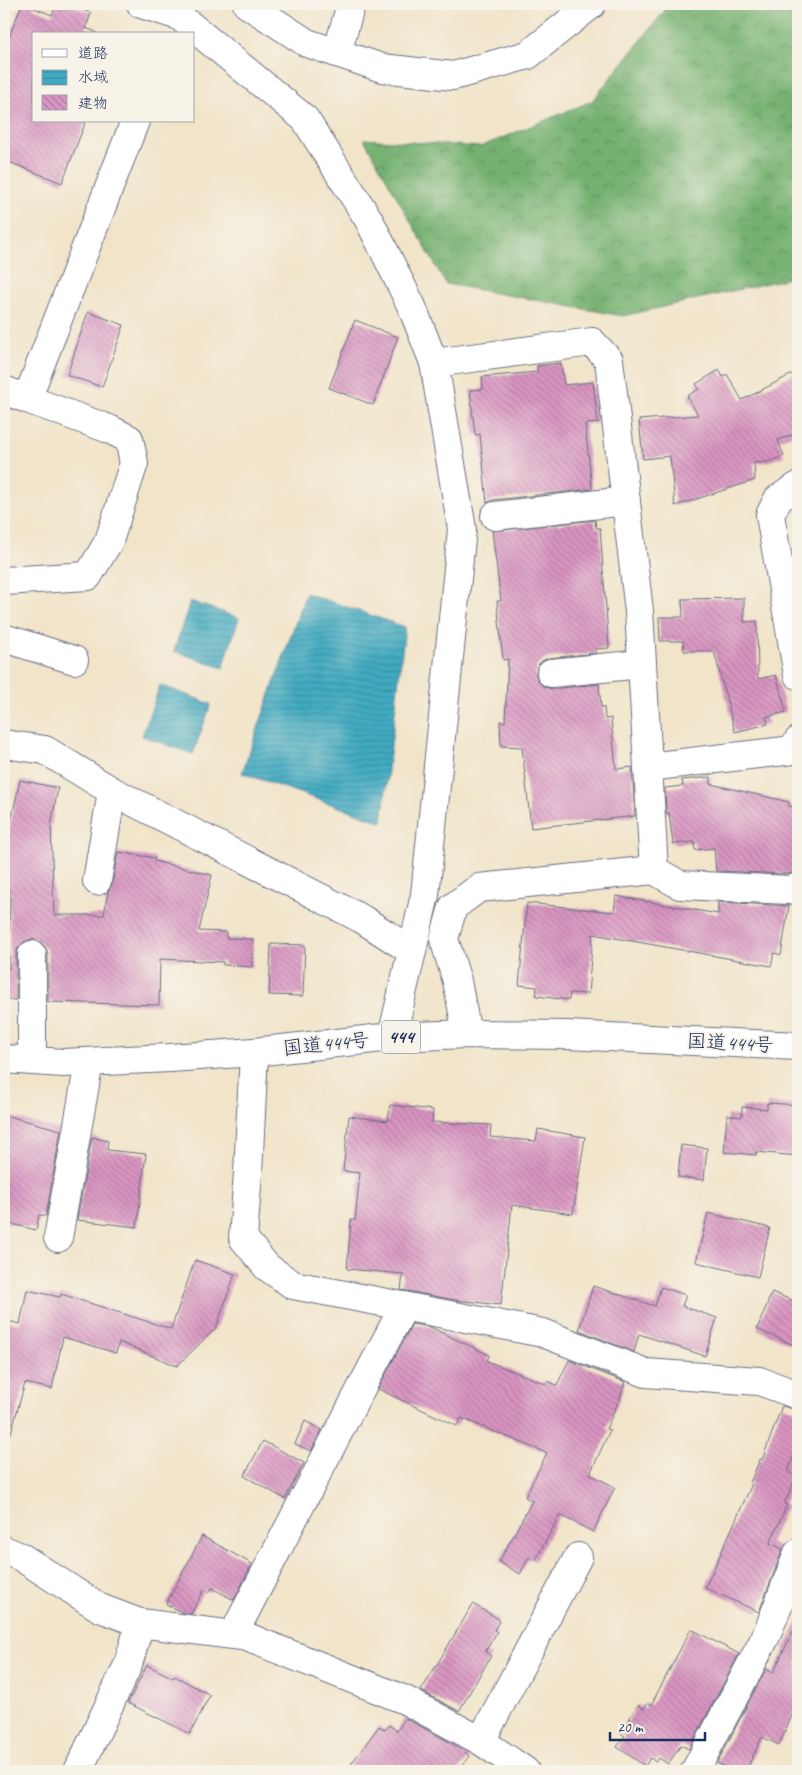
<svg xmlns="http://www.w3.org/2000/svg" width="802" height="1775" font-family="Caveat,'Klee One',sans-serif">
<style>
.forest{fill:url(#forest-crowns);stroke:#487067}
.water{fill:url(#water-rules);stroke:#2e6c90}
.building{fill:url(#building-back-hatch)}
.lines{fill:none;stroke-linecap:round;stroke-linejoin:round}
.minor-casing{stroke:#666e83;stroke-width:30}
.highway-casing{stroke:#666e83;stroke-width:30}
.minor{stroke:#fff;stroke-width:28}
.highway{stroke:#fff;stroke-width:28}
.labels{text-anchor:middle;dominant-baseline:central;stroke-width:4;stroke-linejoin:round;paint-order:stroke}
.shield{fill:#f7f3e8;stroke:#5d6a87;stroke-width:1}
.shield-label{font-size:19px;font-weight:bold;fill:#1b2f5e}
.street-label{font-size:20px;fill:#1b2f5e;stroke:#f7f3e8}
</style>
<defs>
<pattern id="forest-crowns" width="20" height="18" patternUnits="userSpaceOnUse" patternTransform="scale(1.25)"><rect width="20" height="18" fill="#75b170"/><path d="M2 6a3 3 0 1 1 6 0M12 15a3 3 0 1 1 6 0" fill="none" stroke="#5f905f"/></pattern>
<pattern id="water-rules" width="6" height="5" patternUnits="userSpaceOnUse" patternTransform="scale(1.25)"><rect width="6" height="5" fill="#41aac1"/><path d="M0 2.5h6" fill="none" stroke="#368ba0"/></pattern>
<pattern id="building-back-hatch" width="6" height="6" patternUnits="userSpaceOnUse" patternTransform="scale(1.25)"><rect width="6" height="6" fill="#d994c1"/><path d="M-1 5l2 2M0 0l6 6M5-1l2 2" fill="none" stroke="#af79a0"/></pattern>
</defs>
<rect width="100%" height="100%" fill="#f7f3e8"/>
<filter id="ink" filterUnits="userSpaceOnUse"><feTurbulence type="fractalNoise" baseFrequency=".02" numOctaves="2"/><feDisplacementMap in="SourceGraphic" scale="10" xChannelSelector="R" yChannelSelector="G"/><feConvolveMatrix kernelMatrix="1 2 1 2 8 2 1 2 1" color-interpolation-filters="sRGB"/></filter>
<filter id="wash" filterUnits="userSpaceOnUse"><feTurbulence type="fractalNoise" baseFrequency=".0096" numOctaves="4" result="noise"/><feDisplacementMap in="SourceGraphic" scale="20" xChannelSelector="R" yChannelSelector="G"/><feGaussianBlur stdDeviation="1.12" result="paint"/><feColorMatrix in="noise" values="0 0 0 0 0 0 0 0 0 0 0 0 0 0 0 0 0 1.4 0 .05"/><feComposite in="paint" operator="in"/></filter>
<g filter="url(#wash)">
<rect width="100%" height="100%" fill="#f1e4c9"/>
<polygon class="forest" points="670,4 798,4 798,276 623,316 446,284 364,139 480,147 592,101"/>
<g class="water">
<polygon points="306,593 405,627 382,822 242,773"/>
<polygon points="190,601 239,618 223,668 174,651"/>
<polygon points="160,685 211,704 193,754 142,736"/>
</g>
<g id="blocks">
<g class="building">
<polygon points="22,4 34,4 34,8 52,15 57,4 67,4 91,13 86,28 96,32 96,34 34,34 34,121 86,121 62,183 4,160 4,50"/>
<polygon points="88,312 124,325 102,387 67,375"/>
<polygon points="355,320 398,337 373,405 329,388"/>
<polygon points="561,363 564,385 593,382 598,423 585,424 592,489 493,500 487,503 480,434 475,435 470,390 483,389 482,377 537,372 537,366"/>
<polygon points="719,370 723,377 727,374 742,400 798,371 798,433 778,440 784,456 767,462 754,463 755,480 675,506 670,456 643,459 639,420 698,415 687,396 699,389 696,384"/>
<polygon points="595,520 596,528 600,528 609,648 596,649 596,653 549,658 542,661 537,666 536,675 539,682 544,687 552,689 599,684 601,707 604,707 605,719 611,718 616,769 632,767 635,816 531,828 522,747 501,746 500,721 505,722 508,659 503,660 497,601 501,601 492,531"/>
<polygon points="744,598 744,622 757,621 758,679 776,675 786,712 766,717 768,724 735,732 714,651 684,651 683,641 660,641 659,617 683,617 682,599"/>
<polygon points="711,777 711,784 789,802 789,806 798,808 798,872 788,874 716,871 714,848 695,850 694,842 673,844 669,813 666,813 665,788 683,786 682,780"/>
<polygon points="20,780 58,788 51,826 54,915 104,915 108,891 112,884 118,852 155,858 154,861 212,875 199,931 226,932 226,938 253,939 252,967 223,965 223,962 160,959 159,1005 48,1002 48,955 46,948 40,942 32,939 24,942 18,948 16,955 16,1000 4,1000 4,969 9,969 10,891 5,891 4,845 6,845"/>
<polygon points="616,896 718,914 718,902 789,906 781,955 774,953 771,966 593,934 588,994 570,993 569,1000 536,996 537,987 519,985 527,903 614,912"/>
<polygon points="271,944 305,945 303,996 269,995"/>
<polygon points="767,1103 798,1105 798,1156 756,1152 756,1155 724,1152 727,1115 742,1117 742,1107 767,1109"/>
<polygon points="390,1105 433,1110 432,1122 491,1125 490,1137 536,1141 538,1129 585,1137 573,1214 512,1205 501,1305 455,1300 401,1290 403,1274 347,1269 351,1220 355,1220 360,1173 343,1171 349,1116 388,1121"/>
<polygon points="4,1115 61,1130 46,1216 39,1215 36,1230 4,1222"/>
<polygon points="92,1137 108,1141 107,1150 146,1154 137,1227 77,1220"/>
<polygon points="681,1145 707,1148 704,1180 678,1177"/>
<polygon points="708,1213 770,1228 758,1277 696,1262"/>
<polygon points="195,1260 235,1274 216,1328 177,1366 119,1342 116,1353 63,1337 52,1389 25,1383 11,1433 4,1432 4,1320 20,1324 27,1290 60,1297 61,1294 171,1329"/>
<polygon points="593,1286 655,1306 661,1287 686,1295 682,1306 717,1318 705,1356 639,1334 634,1352 579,1330"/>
<polygon points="772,1292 798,1303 798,1347 757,1329"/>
<polygon points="412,1324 430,1327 489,1355 487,1361 546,1384 547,1381 557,1385 569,1360 625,1382 620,1398 606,1429 610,1430 590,1474 615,1487 593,1532 560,1515 535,1561 529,1557 520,1574 499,1562 532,1501 525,1497 547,1453 461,1418 457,1426 378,1389"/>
<polygon points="782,1406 798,1410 798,1443 788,1472 797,1476 784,1504 787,1505 770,1543 783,1549 759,1612 705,1588 752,1484 750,1483 760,1459 762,1460"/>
<polygon points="305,1421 322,1430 311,1451 295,1444"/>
<polygon points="263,1441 304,1463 285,1499 244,1476"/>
<polygon points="202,1536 252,1564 234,1600 212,1588 209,1592 204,1590 191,1614 183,1613 166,1604"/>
<polygon points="473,1604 500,1620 494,1630 497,1632 485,1652 491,1656 459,1711 421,1691"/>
<polygon points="798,1621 798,1702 779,1745 762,1737 746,1771 733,1771 717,1763 766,1669 773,1673"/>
<polygon points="691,1629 739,1654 689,1749 681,1745 668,1764 659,1758 656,1762 650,1758 645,1766 617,1747 625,1736 620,1733 638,1705 644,1709 648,1703 651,1705"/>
<polygon points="147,1665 173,1678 175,1676 210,1695 190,1734 128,1703"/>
<polygon points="405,1718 451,1743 470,1756 459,1771 346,1771 379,1726 385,1730 389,1725 397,1731"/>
</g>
</g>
</g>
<g filter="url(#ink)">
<use href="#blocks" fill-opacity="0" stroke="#666e83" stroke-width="1"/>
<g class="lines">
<g class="minor-casing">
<g id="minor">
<polyline points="141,4 179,16 305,119 369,220 412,307 434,363 462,529 425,895 392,1037"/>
<polyline points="247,4 307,43 382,68 453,76 528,55 592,4"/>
<polyline points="337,53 351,4"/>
<polyline points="434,363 592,342 609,360 639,611 654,870"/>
<polyline points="4,390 27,399"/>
<polyline points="798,486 778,499 770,515 798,675"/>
<polyline points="495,516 626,501"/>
<polyline points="4,581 88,576 109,541 134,463 129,439 109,429 27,399 135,121"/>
<polyline points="4,638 74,660"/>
<polyline points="551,673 642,664"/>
<polyline points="4,744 45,750 112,791 97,881"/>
<polyline points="648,767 793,750 798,741"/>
<polyline points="112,791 362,919 412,951"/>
<polyline points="32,955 32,1061"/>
<polyline points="467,1034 457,981 444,939 453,907 479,888 654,870 680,885 790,890 798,887"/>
<polyline points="254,1052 248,1173 243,1238 267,1267 293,1285 543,1333 646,1373 759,1381 798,1395"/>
<polyline points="58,1238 89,1062"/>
<polyline points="404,1306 233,1635 247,1637 405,1700 481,1741"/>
<polyline points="4,1550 21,1557 100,1608 140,1623"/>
<polyline points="78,1771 128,1665 140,1623 233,1635"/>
<polyline points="525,1771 481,1741 578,1557"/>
<polyline points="695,1771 767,1634 798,1553"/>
</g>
</g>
<g class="highway-casing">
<polyline id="highway" points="4,1059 63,1063 170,1058 254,1052 392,1037 467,1034 567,1035 798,1046"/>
</g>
<use href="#minor" class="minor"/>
<use href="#highway" class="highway"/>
</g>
</g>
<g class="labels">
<rect class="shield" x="382" y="1020.5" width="38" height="33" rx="4"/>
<g class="shield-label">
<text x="401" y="1037">444</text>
</g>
<g class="street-label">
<text transform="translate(730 1043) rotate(3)">国道444号</text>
<text transform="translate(326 1044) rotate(-6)">国道444号</text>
</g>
</g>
<rect width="802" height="1775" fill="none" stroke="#f7f3e8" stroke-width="20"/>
<rect x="32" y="32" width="162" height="90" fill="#f7f3e8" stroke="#9fa5b1"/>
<rect x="42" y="49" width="25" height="8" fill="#ffffff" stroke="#9fa5b1"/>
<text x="78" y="58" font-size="15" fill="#1b2f5e">道路</text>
<rect x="42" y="70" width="25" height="15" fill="url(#water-rules)" stroke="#9fa5b1"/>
<text x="78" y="82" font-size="15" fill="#1b2f5e">水域</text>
<rect x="42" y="95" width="25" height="15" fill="url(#building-back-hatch)" stroke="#9fa5b1"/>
<text x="78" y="108" font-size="15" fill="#1b2f5e">建物</text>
<path d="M610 1732v8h95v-8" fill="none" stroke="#1b2f5e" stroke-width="2.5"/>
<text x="617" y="1732" font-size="15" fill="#1b2f5e" stroke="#f7f3e8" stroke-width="4" paint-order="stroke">20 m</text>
</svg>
